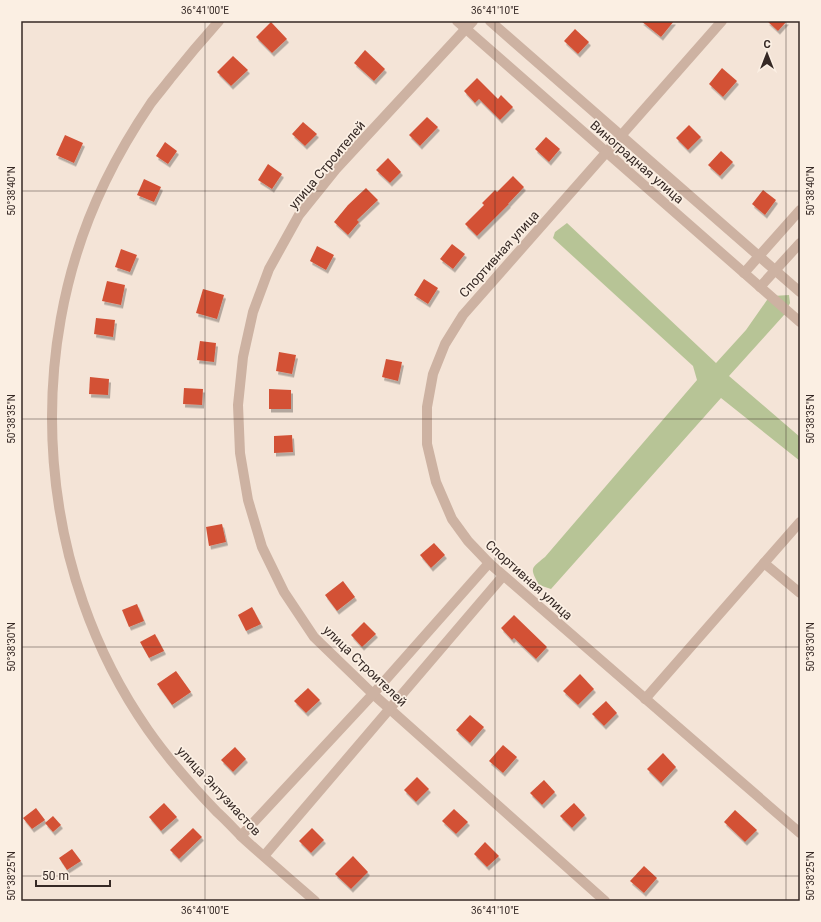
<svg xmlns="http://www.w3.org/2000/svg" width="821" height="922" font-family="Roboto,sans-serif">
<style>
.green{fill:#b7c496}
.building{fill:#d35136;filter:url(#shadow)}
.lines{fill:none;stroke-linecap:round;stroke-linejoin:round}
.minor{stroke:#cdb2a2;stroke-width:10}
.ticks{fill:none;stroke:#362925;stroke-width:1;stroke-opacity:0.45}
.labels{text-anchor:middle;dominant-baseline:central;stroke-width:3.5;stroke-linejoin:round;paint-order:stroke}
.street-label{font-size:13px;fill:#362925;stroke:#fbefe3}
.neatline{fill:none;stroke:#362925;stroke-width:1.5}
.ticks-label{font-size:10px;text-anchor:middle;fill:#362925}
</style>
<defs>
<filter id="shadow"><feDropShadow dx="2" dy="3.5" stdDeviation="0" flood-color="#0004"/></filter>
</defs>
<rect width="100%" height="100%" fill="#f4e4d7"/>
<path class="green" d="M567,223l149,140 30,-33 21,-30 6,-4 16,-1 1,8 -6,12 -55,61 71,61v24l-79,-63 -170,191 -12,-4c-9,-17 -9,-16 6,-28l152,-177 -4,-14 -140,-128 2,-6z"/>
<g class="building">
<polygon points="641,21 674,21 661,37"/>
<polygon points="767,21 787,21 778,31"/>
<polygon points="271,22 287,39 272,53 256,37"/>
<polygon points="575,29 589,42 578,54 564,41"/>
<polygon points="365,50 385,69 374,81 354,63"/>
<polygon points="233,56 248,70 231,86 217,72"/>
<polygon points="722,68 737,81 723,97 709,84"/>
<polygon points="477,78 498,99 501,95 513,107 500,120 479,99 475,103 464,91"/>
<polygon points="427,117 438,127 420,146 409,135"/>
<polygon points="303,122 317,134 305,146 292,134"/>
<polygon points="689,125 701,137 688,150 676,138"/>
<polygon points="65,135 83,143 74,163 56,155"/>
<polygon points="546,137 560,149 549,162 535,149"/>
<polygon points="165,142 177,151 168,164 156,156"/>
<polygon points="721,151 733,162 720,176 708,165"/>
<polygon points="388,158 401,172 390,183 376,170"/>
<polygon points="268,164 282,174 272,189 258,180"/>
<polygon points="513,176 524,187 508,204 509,204 477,236 465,224 484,205 482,203 495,190 497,192"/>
<polygon points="144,179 161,187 154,202 137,195"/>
<polygon points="366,188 378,200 357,220 359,222 348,235 334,222 348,205"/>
<polygon points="763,190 776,200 765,215 752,204"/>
<polygon points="452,244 465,254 453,269 440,259"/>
<polygon points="317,246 334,255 326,270 310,261"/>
<polygon points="121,249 137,255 130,272 115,267"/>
<polygon points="424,279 438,288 428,304 414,295"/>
<polygon points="107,281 125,285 121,305 102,301"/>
<polygon points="203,289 224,295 217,319 196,313"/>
<polygon points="96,318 115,320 113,337 94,334"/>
<polygon points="200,341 216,343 214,362 197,360"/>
<polygon points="279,352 296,355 292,374 276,371"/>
<polygon points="386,359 402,362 398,381 382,377"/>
<polygon points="90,377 109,379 108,395 89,394"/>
<polygon points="184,388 203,389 202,405 183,404"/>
<polygon points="269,389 291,390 291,409 269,409"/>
<polygon points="292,435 293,452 274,453 274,436"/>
<polygon points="222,524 226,542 209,546 206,527"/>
<polygon points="434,543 445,555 431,568 420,555"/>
<polygon points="343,581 355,597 337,611 325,595"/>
<polygon points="137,604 144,621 129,627 122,610"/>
<polygon points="252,607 261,624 246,631 238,615"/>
<polygon points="514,615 547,647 536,659 514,638 512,640 501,628"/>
<polygon points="364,622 376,634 362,647 351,635"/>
<polygon points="155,634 164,651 149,658 140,642"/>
<polygon points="176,671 191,692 172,705 157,684"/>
<polygon points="580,674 594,689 578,705 563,691"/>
<polygon points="308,688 320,700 306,713 294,701"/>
<polygon points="606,701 617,713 604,726 592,714"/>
<polygon points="470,715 484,727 470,743 456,730"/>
<polygon points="503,745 517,757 503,773 489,761"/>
<polygon points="235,747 246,759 233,772 221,760"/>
<polygon points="663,753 676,767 661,783 647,769"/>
<polygon points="417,777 429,789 416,802 404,790"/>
<polygon points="544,780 555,792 542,805 530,793"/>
<polygon points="164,803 177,817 161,831 149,817"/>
<polygon points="574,803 585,815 572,828 560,816"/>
<polygon points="36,808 45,820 32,829 23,818"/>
<polygon points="454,809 468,822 456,834 442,821"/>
<polygon points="735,810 757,830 745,842 724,822"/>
<polygon points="53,816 61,825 53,832 45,823"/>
<polygon points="193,828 202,837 179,859 170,850"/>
<polygon points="312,828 324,840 311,853 299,841"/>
<polygon points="485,842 499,856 487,867 474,854"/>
<polygon points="72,849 81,861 67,870 59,858"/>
<polygon points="353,856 368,872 351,889 335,874"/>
<polygon points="644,866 657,878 644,893 630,881"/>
</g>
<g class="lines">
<g class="minor">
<path d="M219,21c-17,19 -33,38 -49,58 -6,8 -13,16 -19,24 -17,25 -33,52 -46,79 -84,173 -67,391 43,548 21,30 44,56 69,82 9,8 17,17 25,25 24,22 49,43 73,64"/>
<polyline points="457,21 800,322"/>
<polyline points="473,21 336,169 299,215 269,269 253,312 243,357 238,405 240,453 248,500 262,547 284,592 314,637 373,694 605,901"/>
<polyline points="490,21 800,292"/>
<polyline points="722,21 463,315 445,344 433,374 427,407 427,444 436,482 452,519 468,541 489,563 800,833"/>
<polyline points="744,273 800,210"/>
<polyline points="760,287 800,243"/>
<polyline points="764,563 800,593"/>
<polyline points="645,699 800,522"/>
<polyline points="241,836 373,694 489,563"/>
<polyline points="264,856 503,576"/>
</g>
</g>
<path class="ticks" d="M205,21v880M495,21v880M786,21v880M21,191h779M21,419h779M21,647h779M21,876h779"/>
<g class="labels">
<g class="street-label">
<text transform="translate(637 162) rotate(41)">Виноградная улица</text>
<text transform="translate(327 165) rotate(-50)">улица Строителей</text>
<text transform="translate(499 254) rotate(-48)">Спортивная улица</text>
<text transform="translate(529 580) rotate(42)">Спортивная улица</text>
<text transform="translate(365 666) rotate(44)">улица Строителей</text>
<text transform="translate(219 791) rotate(47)">улица Энтузиастов</text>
</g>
</g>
<rect width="821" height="922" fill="none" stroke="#fbefe3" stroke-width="44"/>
<g transform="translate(767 54)" stroke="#fbefe3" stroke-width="3" paint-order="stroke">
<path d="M0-3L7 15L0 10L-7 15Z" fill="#362925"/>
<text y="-6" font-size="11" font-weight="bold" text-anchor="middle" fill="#362925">С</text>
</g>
<path d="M36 880v6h74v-6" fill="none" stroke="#362925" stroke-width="2"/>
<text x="42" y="880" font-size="12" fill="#362925" stroke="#fbefe3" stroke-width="3" paint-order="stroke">50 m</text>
<rect x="22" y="22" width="777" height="878" class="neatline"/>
<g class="ticks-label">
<text x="205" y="14">36°41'00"E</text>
<text x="495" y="14">36°41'10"E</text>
<text transform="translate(11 191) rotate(-90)" y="4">50°38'40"N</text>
<text transform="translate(810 191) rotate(-90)" y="4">50°38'40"N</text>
<text transform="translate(11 419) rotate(-90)" y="4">50°38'35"N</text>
<text transform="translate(810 419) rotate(-90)" y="4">50°38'35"N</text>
<text transform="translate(11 647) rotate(-90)" y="4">50°38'30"N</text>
<text transform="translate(810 647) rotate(-90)" y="4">50°38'30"N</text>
<text transform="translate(11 876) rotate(-90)" y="4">50°38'25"N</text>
<text transform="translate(810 876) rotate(-90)" y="4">50°38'25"N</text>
<text x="205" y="914">36°41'00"E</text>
<text x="495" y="914">36°41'10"E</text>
</g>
</svg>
